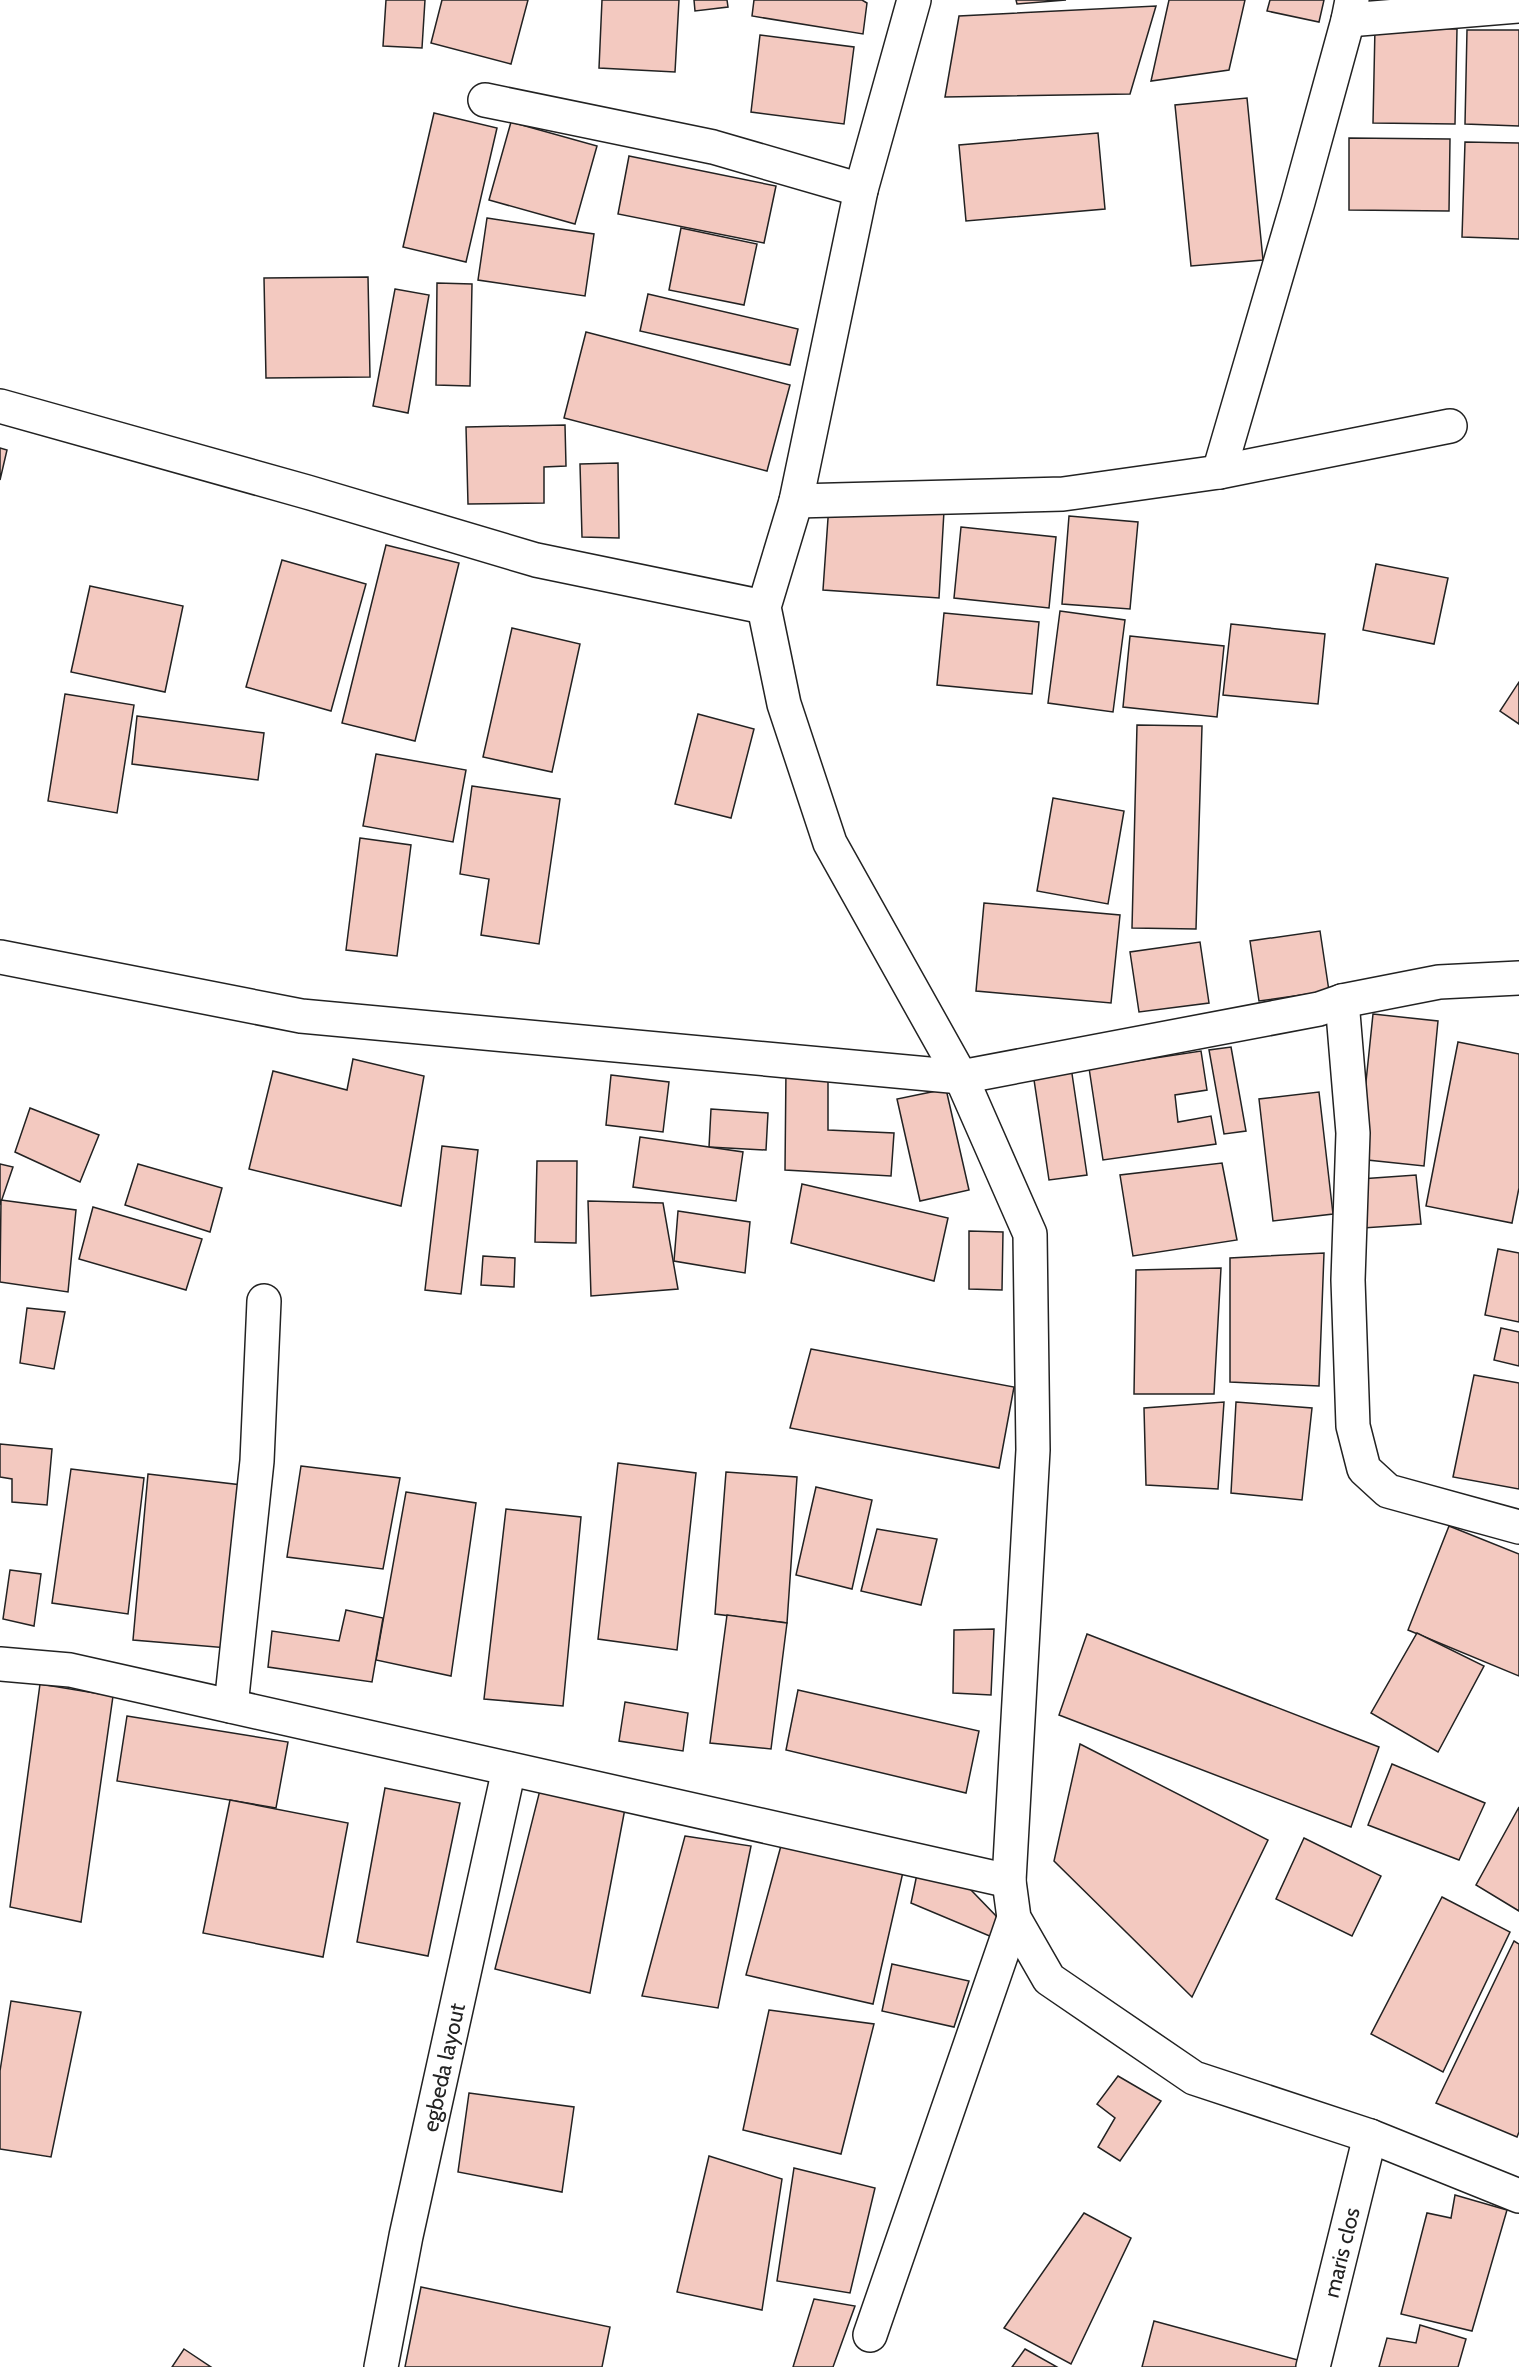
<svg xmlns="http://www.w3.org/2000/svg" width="1519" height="2367" font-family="Cabin,sans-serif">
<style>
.building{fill:#f3c9c0;stroke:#222;stroke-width:1.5}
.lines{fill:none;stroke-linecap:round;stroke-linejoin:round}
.minor-casing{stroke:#222;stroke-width:36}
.minor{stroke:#fff;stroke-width:33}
.labels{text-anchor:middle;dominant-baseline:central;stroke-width:4.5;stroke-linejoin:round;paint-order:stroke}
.street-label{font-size:22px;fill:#222;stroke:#fff}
</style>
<rect width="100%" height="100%" fill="#fff"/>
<g class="building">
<polygon points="386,0 425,0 422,48 383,46"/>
<polygon points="442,0 528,0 511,64 431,43"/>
<polygon points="602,0 679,0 675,72 599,68"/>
<polygon points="694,0 727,0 728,7 695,11"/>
<polygon points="754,0 862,0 867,3 863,34 752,16"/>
<polygon points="1016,0 1066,0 1017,4"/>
<polygon points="1169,0 1245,0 1229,70 1151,81"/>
<polygon points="1270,0 1324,0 1319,22 1267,11"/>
<polygon points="1156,6 1130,94 945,97 959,16"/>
<polygon points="1375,27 1457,29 1455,124 1373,123"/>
<polygon points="1467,30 1519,30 1519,126 1465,124"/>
<polygon points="760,35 854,47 844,124 751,112"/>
<polygon points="1247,98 1263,260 1191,266 1175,105"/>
<polygon points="434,113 497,128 466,262 403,247"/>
<polygon points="511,122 597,146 575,224 489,200"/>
<polygon points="1098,133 1105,209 966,221 959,145"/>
<polygon points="1349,138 1450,139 1449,211 1349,210"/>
<polygon points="1465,142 1519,143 1519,239 1462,237"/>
<polygon points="629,156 776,186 764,243 618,214"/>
<polygon points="487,218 594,234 585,296 478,280"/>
<polygon points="681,228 757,244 744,305 669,290"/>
<polygon points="368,277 370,377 266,378 264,278"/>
<polygon points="437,283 472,284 470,386 436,385"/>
<polygon points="395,289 429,295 408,413 373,406"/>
<polygon points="648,294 798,329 790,365 640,331"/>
<polygon points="586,332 790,385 767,471 564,418"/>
<polygon points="565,425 566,466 544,467 544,503 468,504 466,427"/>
<polygon points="0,448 7,450 0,480"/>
<polygon points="618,463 619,538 582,537 580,464"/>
<polygon points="829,504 944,511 939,598 823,590"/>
<polygon points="1069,516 1138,522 1130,609 1062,604"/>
<polygon points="961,527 1056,537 1049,608 954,598"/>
<polygon points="386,545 459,563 415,741 342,723"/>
<polygon points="282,560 366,584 331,711 246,687"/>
<polygon points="1376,564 1448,578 1434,644 1363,630"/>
<polygon points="90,586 183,606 165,692 71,672"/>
<polygon points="1060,611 1125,620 1113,712 1048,703"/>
<polygon points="944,613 1039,622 1032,694 937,685"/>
<polygon points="1231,624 1325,634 1318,704 1223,695"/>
<polygon points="512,628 580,644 552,772 483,757"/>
<polygon points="1130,636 1224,646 1217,717 1123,707"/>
<polygon points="1519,682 1519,724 1500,711"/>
<polygon points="65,694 134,705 117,813 48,801"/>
<polygon points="698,714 754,729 731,818 675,804"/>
<polygon points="137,716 264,733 258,780 132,764"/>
<polygon points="1137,725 1202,726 1196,929 1132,928"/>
<polygon points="376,754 466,770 453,842 363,826"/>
<polygon points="472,786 560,799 539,944 481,935 489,879 460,874"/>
<polygon points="1053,798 1124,811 1108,904 1037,891"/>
<polygon points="360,838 411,845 397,956 346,950"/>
<polygon points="984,903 1120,915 1111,1003 976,991"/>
<polygon points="1320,931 1329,991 1259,1001 1250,941"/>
<polygon points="1200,942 1209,1003 1139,1012 1130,952"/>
<polygon points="1373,1014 1438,1021 1424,1166 1358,1159"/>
<polygon points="1458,1042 1519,1054 1519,1188 1512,1223 1426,1206"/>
<polygon points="1231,1047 1246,1131 1224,1134 1209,1050"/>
<polygon points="1201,1051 1207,1090 1175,1095 1178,1122 1211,1116 1216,1144 1103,1160 1089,1068"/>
<polygon points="353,1059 424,1076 401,1206 249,1169 273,1071 347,1090"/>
<polygon points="1071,1067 1087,1175 1049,1180 1033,1073"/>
<polygon points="786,1069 828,1069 828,1130 894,1133 891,1176 785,1170"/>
<polygon points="611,1075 669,1082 663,1132 606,1125"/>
<polygon points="946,1089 969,1190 920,1201 897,1099"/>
<polygon points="1319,1092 1333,1214 1273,1221 1259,1099"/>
<polygon points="30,1108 99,1135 80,1182 15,1152"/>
<polygon points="711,1109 768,1113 766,1150 709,1147"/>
<polygon points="640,1137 743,1152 736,1201 633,1187"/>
<polygon points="442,1146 478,1150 461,1294 425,1290"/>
<polygon points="537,1161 577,1161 576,1243 535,1242"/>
<polygon points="1222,1163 1237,1240 1133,1256 1120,1175"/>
<polygon points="0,1164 13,1167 0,1205"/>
<polygon points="138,1164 222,1188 210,1232 125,1205"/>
<polygon points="1416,1175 1421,1224 1363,1228 1360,1179"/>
<polygon points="802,1184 948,1218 934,1281 791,1243"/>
<polygon points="1,1200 76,1210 68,1292 0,1282"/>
<polygon points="588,1201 663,1203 678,1289 591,1296"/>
<polygon points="93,1207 202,1239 186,1290 79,1259"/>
<polygon points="678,1211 750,1222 745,1273 674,1261"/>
<polygon points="969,1231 1003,1232 1002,1290 969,1289"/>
<polygon points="1498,1249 1519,1253 1519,1322 1485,1315"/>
<polygon points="1324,1253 1319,1386 1230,1382 1230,1258"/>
<polygon points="483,1256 515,1258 514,1287 481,1285"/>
<polygon points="1221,1268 1214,1394 1134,1394 1136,1270"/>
<polygon points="27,1308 65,1312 54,1369 20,1363"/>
<polygon points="1501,1328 1519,1332 1519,1366 1494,1360"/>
<polygon points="811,1349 1014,1387 999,1468 790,1428"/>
<polygon points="1474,1375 1519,1383 1519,1489 1453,1477"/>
<polygon points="1224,1402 1218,1489 1146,1485 1144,1408"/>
<polygon points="1236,1402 1312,1408 1302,1500 1231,1493"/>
<polygon points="0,1444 52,1449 47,1505 12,1502 12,1479 0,1477"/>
<polygon points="618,1463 696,1473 677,1650 598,1639"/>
<polygon points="301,1466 400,1478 383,1569 287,1557"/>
<polygon points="71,1469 144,1478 128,1614 52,1603"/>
<polygon points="726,1472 797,1477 787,1623 715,1614"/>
<polygon points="148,1474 242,1485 228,1648 133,1640"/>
<polygon points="816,1487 872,1500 852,1589 796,1575"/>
<polygon points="406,1492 476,1503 451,1676 376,1660"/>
<polygon points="506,1509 581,1517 563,1706 484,1699"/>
<polygon points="1449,1526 1519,1554 1519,1676 1408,1630"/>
<polygon points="877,1529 937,1539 921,1605 861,1591"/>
<polygon points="10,1570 41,1574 34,1626 3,1619"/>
<polygon points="346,1610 383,1618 372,1682 268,1667 272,1631 339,1641"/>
<polygon points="727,1615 787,1623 771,1749 710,1743"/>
<polygon points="994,1629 991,1695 953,1693 954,1630"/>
<polygon points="1417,1633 1484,1666 1438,1752 1371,1713"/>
<polygon points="1087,1634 1379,1747 1351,1827 1059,1715"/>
<polygon points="40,1684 113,1696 81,1922 10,1907"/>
<polygon points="798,1690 979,1731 966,1793 786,1750"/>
<polygon points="625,1702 688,1713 683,1751 619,1741"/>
<polygon points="127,1716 288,1742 276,1808 117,1781"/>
<polygon points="1080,1744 1268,1840 1192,1997 1054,1861"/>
<polygon points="1392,1764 1485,1803 1459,1860 1368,1825"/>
<polygon points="542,1782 627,1798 590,1993 495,1969"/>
<polygon points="385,1788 460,1803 428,1956 357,1942"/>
<polygon points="230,1800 348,1823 323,1957 203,1933"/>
<polygon points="1519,1807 1519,1911 1476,1885"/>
<polygon points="685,1836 751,1846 718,2008 642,1996"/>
<polygon points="1304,1838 1381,1876 1352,1936 1276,1899"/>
<polygon points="782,1842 903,1872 873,2004 746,1975"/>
<polygon points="917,1874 969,1888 999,1919 992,1937 911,1903"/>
<polygon points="1442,1897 1510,1932 1443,2072 1371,2034"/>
<polygon points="1514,1941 1519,1944 1519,2132 1517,2137 1436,2103"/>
<polygon points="892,1964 969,1981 954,2027 882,2011"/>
<polygon points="11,2001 81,2012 51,2157 0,2149 0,2071"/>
<polygon points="769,2010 874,2024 841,2154 743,2130"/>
<polygon points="1118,2076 1161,2101 1120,2161 1098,2147 1115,2118 1097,2104"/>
<polygon points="469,2093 574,2107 562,2192 458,2172"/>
<polygon points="709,2156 782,2179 762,2310 677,2292"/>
<polygon points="794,2168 875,2188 850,2293 777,2281"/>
<polygon points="1455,2195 1507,2210 1472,2331 1401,2314 1427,2213 1451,2218"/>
<polygon points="1084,2213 1131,2238 1071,2364 1004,2328"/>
<polygon points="421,2287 610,2327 602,2367 405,2367"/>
<polygon points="814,2299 855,2306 833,2367 793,2367"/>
<polygon points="1154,2321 1298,2360 1297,2367 1142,2367"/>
<polygon points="1420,2325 1466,2339 1458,2367 1379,2367 1387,2338 1416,2343"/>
<polygon points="184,2349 211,2367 172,2367"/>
<polygon points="1025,2349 1057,2367 1012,2367"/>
</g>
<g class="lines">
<g class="minor-casing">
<g id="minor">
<polyline points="914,0 861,190 796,501 764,607 784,704 830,843 961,1077 1030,1234 1033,1450 1009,1881 1014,1918 1049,1979 1194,2078 1370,2136 1519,2196"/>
<polyline points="1348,20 1519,6"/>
<polyline points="485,100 713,147 861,190"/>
<polyline points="0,406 307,492 536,560 764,607"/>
<polyline points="1219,472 1298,202 1348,20 1352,0"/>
<polyline points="796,501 1063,494 1219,472 1450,426"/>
<polyline points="0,957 301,1016 961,1077 1319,1009 1342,1001 1439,982 1519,978"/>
<polyline points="1342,1001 1353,1133 1348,1280 1353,1426 1364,1469 1388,1491 1519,1527"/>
<polyline points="0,1664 70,1670 1009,1881"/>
<polyline points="231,1706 257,1461 264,1301"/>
<polyline points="870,2335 1014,1918"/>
<path id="s1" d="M381,2367l25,-131 103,-467"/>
<path id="s2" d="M1313,2367l57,-231"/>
</g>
</g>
<use href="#minor" class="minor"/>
</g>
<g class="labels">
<g class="street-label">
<text stroke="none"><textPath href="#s1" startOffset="306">egbeda layout</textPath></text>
<text stroke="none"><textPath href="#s2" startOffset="118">maris clos</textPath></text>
</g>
</g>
</svg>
